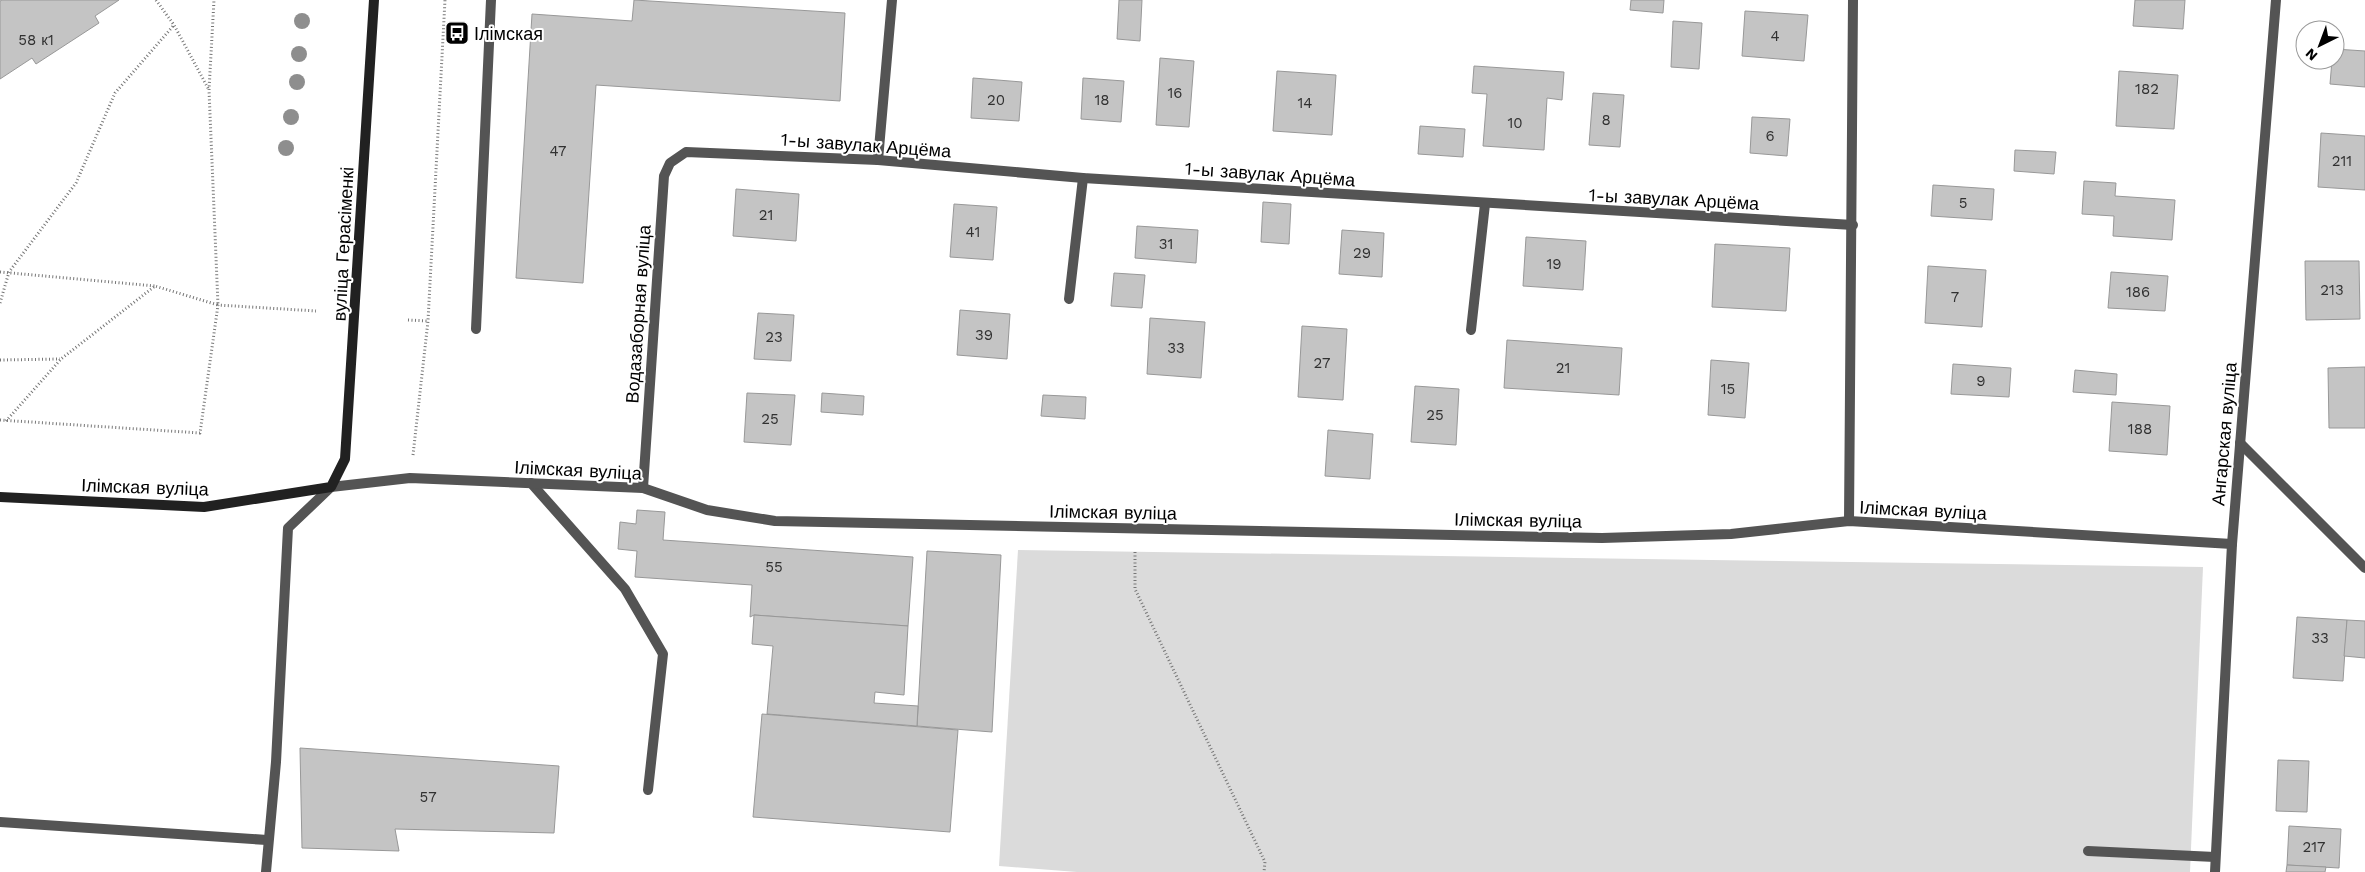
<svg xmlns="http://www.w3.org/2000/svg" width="2365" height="872" font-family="'Work Sans',sans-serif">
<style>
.green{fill:#dbdbdb}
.building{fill:#c4c4c4;stroke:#989898}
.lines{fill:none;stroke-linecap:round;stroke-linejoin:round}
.path{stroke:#767676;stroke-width:3;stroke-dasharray:1 2.5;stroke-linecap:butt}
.lane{stroke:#545454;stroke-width:10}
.street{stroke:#545454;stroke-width:10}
.secondary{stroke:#212121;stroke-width:10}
.tree{fill:#8e8e8e}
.labels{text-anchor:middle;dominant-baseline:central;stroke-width:4;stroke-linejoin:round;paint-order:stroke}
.number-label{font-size:15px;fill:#313131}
.poi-label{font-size:18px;fill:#000;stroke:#fff;text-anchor:start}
.street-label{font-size:18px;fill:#000;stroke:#fff}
</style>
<rect width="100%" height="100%" fill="#fff"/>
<polygon class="green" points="1018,550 2203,567 2190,872 1077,872 999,866"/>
<g class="building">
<polygon points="2,0 119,0 95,16 99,23 36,64 32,58 0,79 0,1"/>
<polygon points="634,0 845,13 840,101 596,85 583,283 516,278 532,14 632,21"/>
<polygon points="1119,0 1142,0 1140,41 1117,39"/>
<polygon points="1631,0 1664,0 1663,13 1630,10"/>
<polygon points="2135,0 2185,0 2183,29 2133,26"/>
<polygon points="1745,11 1808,15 1804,61 1742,56"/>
<polygon points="1673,21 1702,23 1699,69 1671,67"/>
<polygon points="2335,49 2365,51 2365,87 2330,84 2332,60 2335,60"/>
<polygon points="1160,58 1194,61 1189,127 1156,125"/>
<polygon points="1474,66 1564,72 1562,100 1547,98 1544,150 1483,146 1487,94 1472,93"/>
<polygon points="1277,71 1336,75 1332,135 1273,131"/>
<polygon points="2119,71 2178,75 2174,129 2116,126"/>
<polygon points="973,78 1022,82 1019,121 971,118"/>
<polygon points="1083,78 1124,81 1121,122 1081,119"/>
<polygon points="1593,93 1624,95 1620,147 1589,145"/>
<polygon points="1752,117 1790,119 1787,156 1750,153"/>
<polygon points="1420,126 1465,129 1463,157 1418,154"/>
<polygon points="2321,133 2365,136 2365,190 2318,187"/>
<polygon points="2015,150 2056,152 2054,174 2014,171"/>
<polygon points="2084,181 2116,183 2115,196 2175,200 2172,240 2113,236 2114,216 2082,214"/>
<polygon points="1933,185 1994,189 1992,220 1931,216"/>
<polygon points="736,189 799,194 796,241 733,236"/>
<polygon points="1263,202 1291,204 1289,244 1261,242"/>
<polygon points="954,204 997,207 993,260 950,257"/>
<polygon points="1137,226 1198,230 1196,263 1135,258"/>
<polygon points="1342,230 1384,233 1382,277 1339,274"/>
<polygon points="1526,237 1586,241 1583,290 1523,286"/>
<polygon points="1715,244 1790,248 1786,311 1712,307"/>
<polygon points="2305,261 2359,261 2360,319 2306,320"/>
<polygon points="1928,266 1986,270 1982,327 1925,323"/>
<polygon points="2111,272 2168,276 2165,311 2108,308"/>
<polygon points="1114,273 1145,275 1142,308 1111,306"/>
<polygon points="960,310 1010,314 1007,359 957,355"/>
<polygon points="758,313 794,315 791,361 754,359"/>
<polygon points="1150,318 1205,322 1201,378 1147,374"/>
<polygon points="1302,326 1347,329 1343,400 1298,397"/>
<polygon points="1507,340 1622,348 1619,395 1504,388"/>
<polygon points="1711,360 1749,363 1745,418 1708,415"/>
<polygon points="1953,364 2011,368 2009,397 1951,394"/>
<polygon points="2365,367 2365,428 2329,428 2328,368"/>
<polygon points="2075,370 2117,374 2116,395 2073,392"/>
<polygon points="1415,386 1459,389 1456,445 1411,442"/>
<polygon points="747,393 795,395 791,445 744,442"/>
<polygon points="822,393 864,396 863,415 821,412"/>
<polygon points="1043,395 1086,397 1085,419 1041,416"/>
<polygon points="2112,402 2170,406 2167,455 2109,451"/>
<polygon points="1328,430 1373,434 1370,479 1325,476"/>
<polygon points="637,510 665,512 663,540 913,557 908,626 754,615 750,617 752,585 635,577 637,551 618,549 620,522 636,524"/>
<polygon points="927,551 1001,555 992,732 917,726"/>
<polygon points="754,615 908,626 904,695 875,692 874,703 918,706 917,726 767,714 773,646 752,644"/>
<polygon points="2297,617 2347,620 2343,681 2293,678"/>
<polygon points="2347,620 2365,621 2365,658 2344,656"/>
<polygon points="762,714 958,730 950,832 753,817"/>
<polygon points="300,748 559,766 554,833 395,829 399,851 302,848"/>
<polygon points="2278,760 2309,761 2307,812 2276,811"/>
<polygon points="2289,826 2341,829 2339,868 2287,865"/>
<polygon points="2287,865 2326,867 2325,872 2286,872"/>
</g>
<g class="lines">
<g class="path">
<polyline points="156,0 174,25"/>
<polyline points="0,272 155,286"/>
<polyline points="0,303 9,272 76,183 115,93 174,25 209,90"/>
<polyline points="408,320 428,321"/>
<polyline points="0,360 60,359"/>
<polyline points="0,420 200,433 218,305 316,311"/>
<polyline points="6,421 61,359 155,286 218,305 209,90 214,0"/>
<polyline points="413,455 428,321 445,0"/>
<polyline points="1135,552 1135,589 1265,862 1264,872"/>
</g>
<g class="lane">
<polyline points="878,160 892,0"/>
<polyline points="1069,299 1083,178"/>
<polyline points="476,329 491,0"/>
<polyline points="1471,330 1485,204"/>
<polyline points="531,483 625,589 663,654 648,790"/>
<polyline points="0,822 267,840"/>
<polyline points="2088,851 2215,857"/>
<polyline points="266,872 276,762 288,528 331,487"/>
</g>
<g class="street">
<polyline points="2240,443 2365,568"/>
<polyline points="331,487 410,478 643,488 707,510 775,521 1602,538 1731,534 1849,521 2232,544"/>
<polyline points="643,488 664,176 670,163 686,152 878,160 1083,178 1853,225"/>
<polyline points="1849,521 1853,0"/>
<polyline points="2215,872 2232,544 2276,0"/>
</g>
<polyline class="secondary" points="0,497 204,507 331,487 345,459 374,0"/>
</g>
<g class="tree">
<circle cx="302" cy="21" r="8"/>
<circle cx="299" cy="54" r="8"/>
<circle cx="297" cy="82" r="8"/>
<circle cx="291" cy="117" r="8"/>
<circle cx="286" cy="148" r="8"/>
</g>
<defs>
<g id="bus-square" transform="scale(1.25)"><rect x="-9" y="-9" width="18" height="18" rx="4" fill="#000" stroke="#fff"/><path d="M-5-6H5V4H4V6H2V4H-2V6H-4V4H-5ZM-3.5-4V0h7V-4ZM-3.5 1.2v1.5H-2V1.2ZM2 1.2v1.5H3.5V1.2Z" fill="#fff"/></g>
</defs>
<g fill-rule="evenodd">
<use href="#bus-square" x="457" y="33"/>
</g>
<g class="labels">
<g class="number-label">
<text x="1775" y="36">4</text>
<text x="36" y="40">58 к1</text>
<text x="2147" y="89">182</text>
<text x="1175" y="93">16</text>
<text x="996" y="100">20</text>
<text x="1102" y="100">18</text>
<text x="1305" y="103">14</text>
<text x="1606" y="120">8</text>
<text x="1515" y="123">10</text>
<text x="1770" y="136">6</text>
<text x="558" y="151">47</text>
<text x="2342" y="161">211</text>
<text x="1963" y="203">5</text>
<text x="766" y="215">21</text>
<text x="973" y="232">41</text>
<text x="1166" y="244">31</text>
<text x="1362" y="253">29</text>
<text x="1554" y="264">19</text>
<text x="2332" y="290">213</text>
<text x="2138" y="292">186</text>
<text x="1955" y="297">7</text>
<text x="984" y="335">39</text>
<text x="774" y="337">23</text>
<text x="1176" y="348">33</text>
<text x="1322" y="363">27</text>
<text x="1563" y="368">21</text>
<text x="1981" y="381">9</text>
<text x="1728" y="389">15</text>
<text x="1435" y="415">25</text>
<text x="770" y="419">25</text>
<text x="2140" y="429">188</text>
<text x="774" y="567">55</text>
<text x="2320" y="638">33</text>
<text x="428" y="797">57</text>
<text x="2314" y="847">217</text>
</g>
<g class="poi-label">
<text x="474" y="33">Ілімская</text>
</g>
<g class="street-label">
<text transform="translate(866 145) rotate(4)">1-ы завулак Арцёма</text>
<text transform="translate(1270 174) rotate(4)">1-ы завулак Арцёма</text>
<text transform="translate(1674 199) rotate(3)">1-ы завулак Арцёма</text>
<text transform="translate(343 244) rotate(-87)">вуліца Герасіменкі</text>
<text transform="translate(638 314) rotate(-86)">Водазаборная вуліца</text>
<text transform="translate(2224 434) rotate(-85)">Ангарская вуліца</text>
<text transform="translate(578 470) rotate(3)">Ілімская вуліца</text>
<text transform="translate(145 487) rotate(2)">Ілімская вуліца</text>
<text transform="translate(1923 510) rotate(3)">Ілімская вуліца</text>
<text transform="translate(1113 512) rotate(1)">Ілімская вуліца</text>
<text transform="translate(1518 520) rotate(1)">Ілімская вуліца</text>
</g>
</g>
<g transform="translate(2320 45) rotate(222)"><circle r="24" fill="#ffffff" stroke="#999999"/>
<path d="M0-4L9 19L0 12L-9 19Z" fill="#000000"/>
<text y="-8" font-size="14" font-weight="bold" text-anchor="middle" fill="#000000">N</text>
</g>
</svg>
